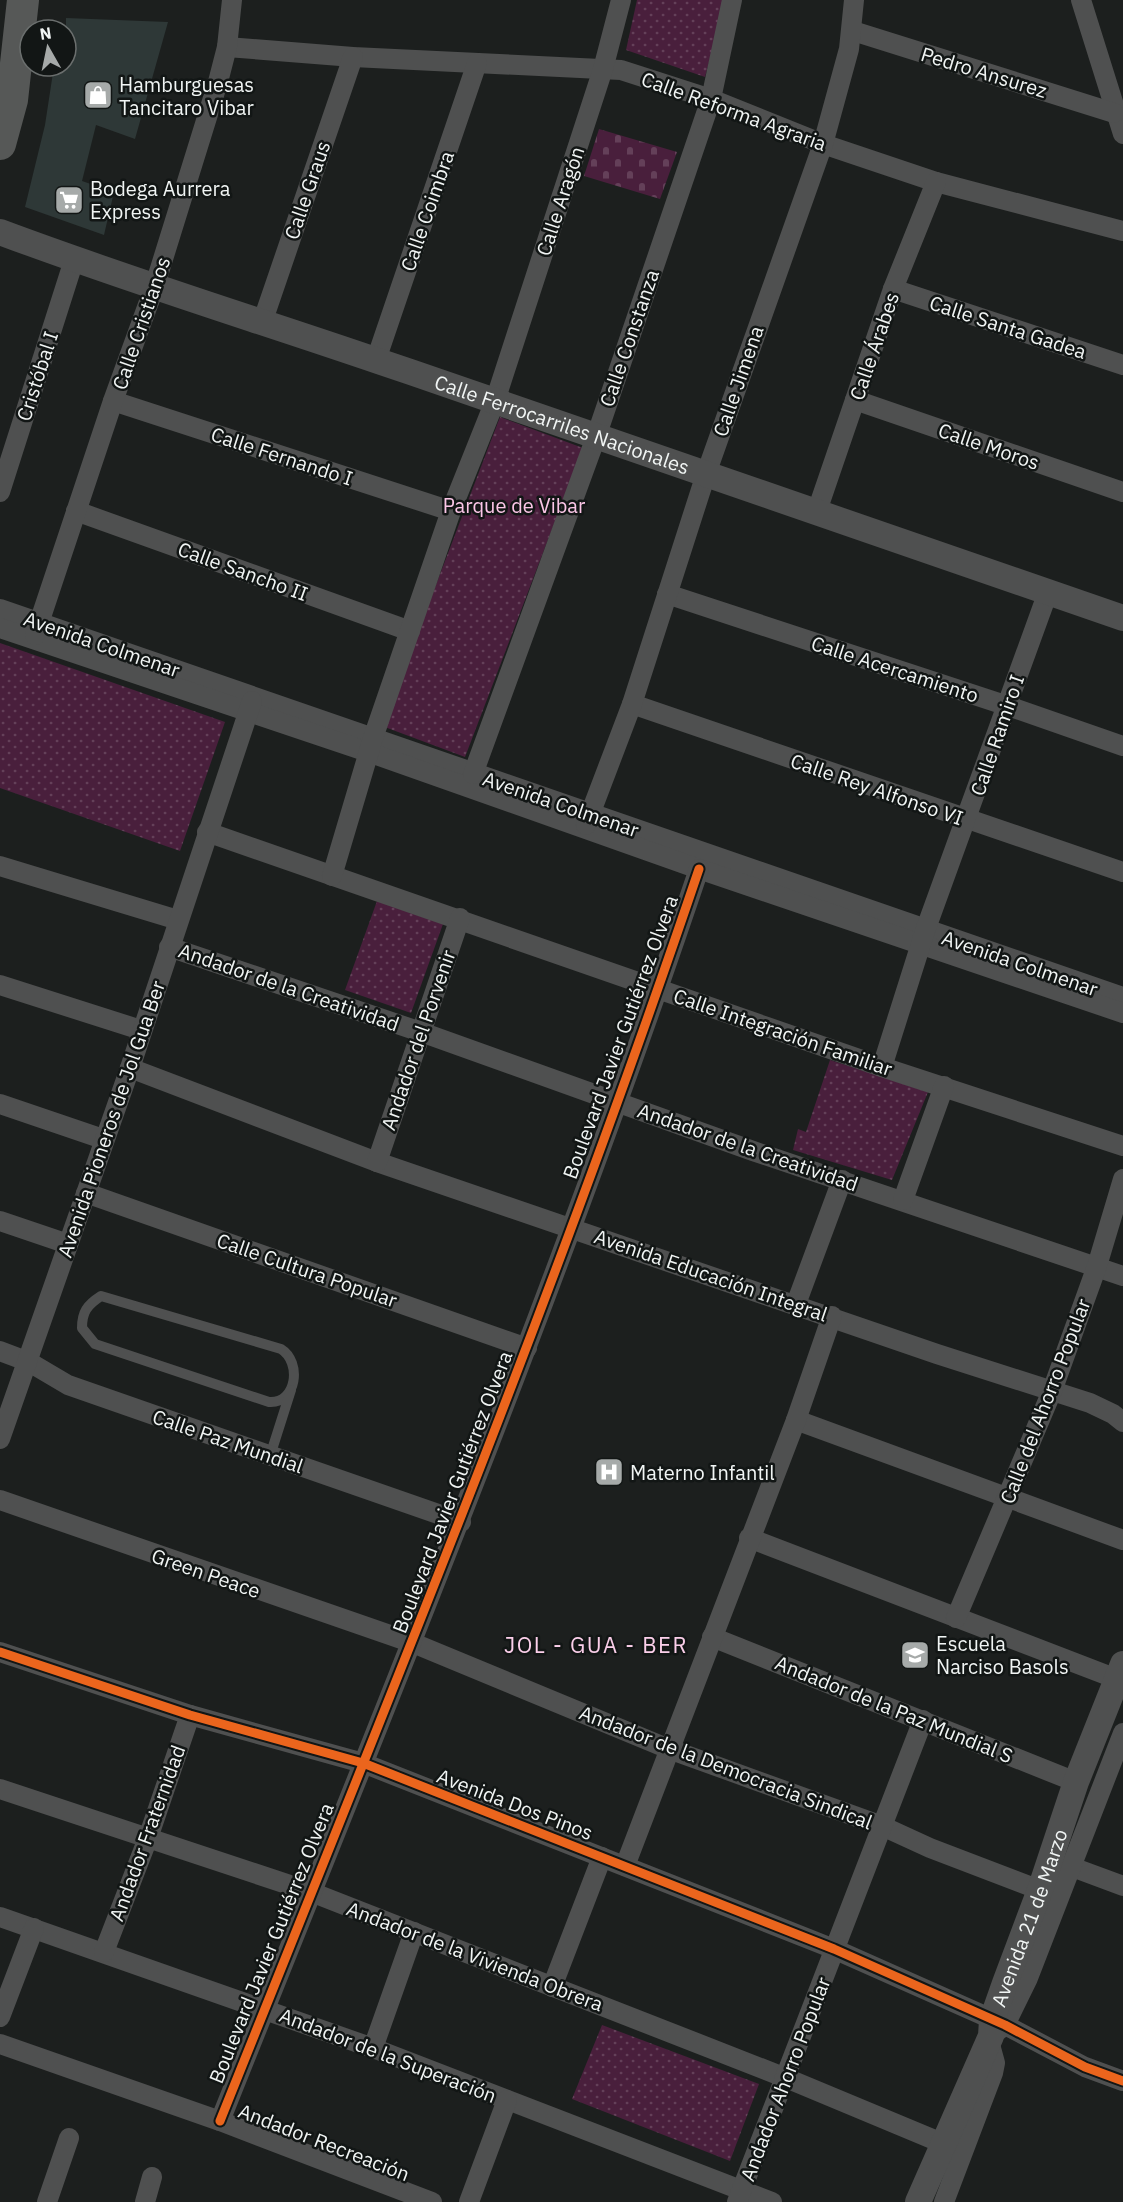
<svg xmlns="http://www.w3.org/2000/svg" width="1123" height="2202" font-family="'IBM Plex Sans',sans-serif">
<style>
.cemetery{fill:url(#cemetery-stones)}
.park{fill:url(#park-dots)}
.building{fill:#2e3837}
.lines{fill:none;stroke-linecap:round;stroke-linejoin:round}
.service{stroke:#4f5050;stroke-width:10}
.minor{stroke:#4f5050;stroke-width:20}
.tertiary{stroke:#4f5050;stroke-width:26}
.primary{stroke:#565857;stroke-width:32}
.cycleway-casing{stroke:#121615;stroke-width:13}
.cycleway{stroke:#eb651d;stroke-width:9}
.labels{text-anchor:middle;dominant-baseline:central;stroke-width:5;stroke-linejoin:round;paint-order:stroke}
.street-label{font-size:20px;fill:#f1f5f4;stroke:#121615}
.poi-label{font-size:20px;fill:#f1f5f4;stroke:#121615;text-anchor:start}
.park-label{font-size:20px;fill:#fbc6e7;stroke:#121615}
.quarter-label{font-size:22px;letter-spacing:1.5px;fill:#fbcfea;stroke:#121615}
</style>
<defs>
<pattern id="cemetery-stones" width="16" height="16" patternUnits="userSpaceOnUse" patternTransform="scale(1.5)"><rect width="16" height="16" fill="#491f3c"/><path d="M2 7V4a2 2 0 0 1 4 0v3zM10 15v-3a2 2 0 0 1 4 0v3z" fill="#644059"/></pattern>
<pattern id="park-dots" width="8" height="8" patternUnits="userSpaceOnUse" patternTransform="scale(1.5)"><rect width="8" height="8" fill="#491f3c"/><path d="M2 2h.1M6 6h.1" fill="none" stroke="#644059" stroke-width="1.8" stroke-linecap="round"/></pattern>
</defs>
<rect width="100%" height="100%" fill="#1c1f1e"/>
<polygon class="cemetery" points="599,129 677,152 660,199 584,176"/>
<g class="park">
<polygon points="637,0 726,0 705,77 626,50"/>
<polygon points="500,417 583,448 465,757 382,726"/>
<polygon points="0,643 225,722 180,851 0,788"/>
<polygon points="377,901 443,924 411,1013 345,990"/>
<polygon points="830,1060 928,1092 892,1180 793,1150 798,1129 806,1132"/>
<polygon points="602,2025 759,2084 730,2161 572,2099"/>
</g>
<polygon class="building" points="66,18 168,22 135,139 96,125 82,181 114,192 104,235 25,207 45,125 54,66 66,66"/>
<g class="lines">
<g class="service">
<path d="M101,1296l180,53c21,13 16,55 -12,53l-174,-58 -13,-16c0,-16 5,-23 19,-32z"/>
<polyline points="270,1456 291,1390"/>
</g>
<g class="minor">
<polyline points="1081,0 1123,134"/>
<polyline points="853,31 1114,113"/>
<polyline points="227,47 353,57 621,70 711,99 823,144 936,182 1123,231"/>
<polyline points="893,289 1123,365"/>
<polyline points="262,323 353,57"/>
<polyline points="376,360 477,63"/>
<polyline points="855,400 1123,492"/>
<polyline points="113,401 451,511"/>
<polyline points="0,492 74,260"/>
<polyline points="76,511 410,631"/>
<polyline points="817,511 893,289 936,182"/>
<polyline points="667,594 1008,706 1123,746"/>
<polyline points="0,609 1123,997"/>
<polyline points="0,628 368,752 699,869 1123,1013"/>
<polyline points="35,635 113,401 154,288 218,82 227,47 232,0"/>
<polyline points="632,704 1123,872"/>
<polyline points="473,774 596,437 711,99 732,0"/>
<polyline points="586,825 632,704 706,474 823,144 849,49 854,0"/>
<polyline points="207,832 882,1067 1123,1146"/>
<polyline points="0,866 178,920"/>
<polyline points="332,876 373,738 451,511 495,401 603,69 621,0"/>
<polyline points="169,947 421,1032 753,1151 1123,1276"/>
<polyline points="0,985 141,1030"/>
<polyline points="882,1067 925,931 1048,592"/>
<polyline points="130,1068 377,1162 937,1354 1090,1403 1113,1414 1123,1422"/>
<polyline points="0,1104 103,1139"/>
<polyline points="377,1162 460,918"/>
<polyline points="86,1193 527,1348"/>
<polyline points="903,1200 944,1086"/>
<polyline points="0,1221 68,1244"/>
<polyline points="796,1304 842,1180"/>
<polyline points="0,1351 29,1362 68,1385 461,1522"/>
<polyline points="796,1420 1123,1540"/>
<polyline points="0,1439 130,1068 252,701"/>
<polyline points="0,1500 413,1643 669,1749 882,1826 930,1848 1040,1890"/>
<polyline points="749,1538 1117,1679"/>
<polyline points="956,1618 1052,1391 1097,1266 1123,1179"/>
<polyline points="712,1637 1076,1782"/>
<polyline points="0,1652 190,1715 363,1763 834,1949 1005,2025 1085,2067 1123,2081"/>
<polyline points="0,1789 311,1892 786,2078 942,2143"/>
<polyline points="625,1866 796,1420 832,1316"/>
<polyline points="1072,1867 1123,1886"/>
<polyline points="0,1917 373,2048 772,2202"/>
<polyline points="104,1952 148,1838 190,1715"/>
<polyline points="552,1987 602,1857"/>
<polyline points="0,2017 34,1928"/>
<polyline points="996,2032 1005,2025 1028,1978 1123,1733"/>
<polyline points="0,2044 220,2121 432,2202"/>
<polyline points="373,2048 414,1932"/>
<path d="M220,2121c166,-415 336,-828 479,-1252"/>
<polyline points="47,2202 69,2138"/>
<polyline points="145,2202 152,2177"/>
<polyline points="469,2202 507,2100"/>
<polyline points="737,2202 923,1720"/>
<polyline points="944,2202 993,2073 995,2063 989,2041"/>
</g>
<g class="tertiary">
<path id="s1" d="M0,232c125,47 252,86 378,129 249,84 497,171 745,257"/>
<path id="s2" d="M918,2202l73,-166 1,-16 13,-37 35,-93 36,-108 47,-118"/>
</g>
<polyline class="primary" points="0,144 12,100 23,0"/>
<g class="cycleway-casing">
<g id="cycleway">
<polyline points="0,1652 190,1715 363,1763 834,1949 1005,2025 1085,2067 1123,2081"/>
<path d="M220,2121c166,-415 336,-828 479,-1252"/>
</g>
</g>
<use href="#cycleway" class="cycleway"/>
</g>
<defs>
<g id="shop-square" transform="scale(1.5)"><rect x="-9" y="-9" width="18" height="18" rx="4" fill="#a6aaa9" stroke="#121615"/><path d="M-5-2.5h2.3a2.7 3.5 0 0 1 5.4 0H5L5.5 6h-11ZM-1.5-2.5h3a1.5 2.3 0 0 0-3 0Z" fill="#fff"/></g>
<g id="supermarket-square" transform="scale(1.5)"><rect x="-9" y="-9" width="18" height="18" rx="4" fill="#a6aaa9" stroke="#121615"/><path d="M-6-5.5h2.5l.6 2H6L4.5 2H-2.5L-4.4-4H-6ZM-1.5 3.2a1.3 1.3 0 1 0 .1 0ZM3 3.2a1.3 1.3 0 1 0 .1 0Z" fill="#fff"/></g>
<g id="hospital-square" transform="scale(1.5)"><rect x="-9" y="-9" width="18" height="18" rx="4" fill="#a6aaa9" stroke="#121615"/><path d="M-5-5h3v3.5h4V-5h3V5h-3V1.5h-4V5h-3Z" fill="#fff"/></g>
<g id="school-square" transform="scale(1.5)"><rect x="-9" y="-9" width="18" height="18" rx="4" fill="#a6aaa9" stroke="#121615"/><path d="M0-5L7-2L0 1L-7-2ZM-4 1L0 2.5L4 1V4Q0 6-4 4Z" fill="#fff"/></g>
</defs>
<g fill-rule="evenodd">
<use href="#shop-square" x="98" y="95"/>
<use href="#supermarket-square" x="69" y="200"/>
<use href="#hospital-square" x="609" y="1472"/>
<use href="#school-square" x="915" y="1655"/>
</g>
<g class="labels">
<g class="street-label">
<text transform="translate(984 72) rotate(17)">Pedro Ansurez</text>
<text transform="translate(734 111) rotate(20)">Calle Reforma Agraria</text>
<text transform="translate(307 190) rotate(-71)">Calle Graus</text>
<text transform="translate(560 201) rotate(-72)">Calle Aragón</text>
<text transform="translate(427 211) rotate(-71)">Calle Coimbra</text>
<text transform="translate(141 323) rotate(-71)">Calle Cristianos</text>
<text transform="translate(1008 327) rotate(18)">Calle Santa Gadea</text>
<text transform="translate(629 338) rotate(-71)">Calle Constanza</text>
<text transform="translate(874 346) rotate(-71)">Calle Árabes</text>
<text transform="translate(37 376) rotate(-72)">Cristóbal I</text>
<text transform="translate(738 381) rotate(-71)">Calle Jimena</text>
<text stroke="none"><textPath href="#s1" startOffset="594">Calle Ferrocarriles Nacionales</textPath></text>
<text transform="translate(989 446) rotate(19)">Calle Moros</text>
<text transform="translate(282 456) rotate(18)">Calle Fernando I</text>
<text transform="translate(243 571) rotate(20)">Calle Sancho II</text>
<text transform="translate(102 644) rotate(19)">Avenida Colmenar</text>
<text transform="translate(895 669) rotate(18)">Calle Acercamiento</text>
<text transform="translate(997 735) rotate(-71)">Calle Ramiro I</text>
<text transform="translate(877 789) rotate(19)">Calle Rey Alfonso VI</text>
<text transform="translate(561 804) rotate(19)">Avenida Colmenar</text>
<text transform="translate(1020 963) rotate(19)">Avenida Colmenar</text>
<text transform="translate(289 987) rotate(19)">Andador de la Creatividad</text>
<text transform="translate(783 1032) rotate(19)">Calle Integración Familiar</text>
<text transform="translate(620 1037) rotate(-70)">Boulevard Javier Gutiérrez Olvera</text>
<text transform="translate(418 1040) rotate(-71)">Andador del Porvenir</text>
<text transform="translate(111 1119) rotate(-71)">Avenida Pioneros de Jol Gua Ber</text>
<text transform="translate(748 1147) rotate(19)">Andador de la Creatividad</text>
<text transform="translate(307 1270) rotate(19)">Calle Cultura Popular</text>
<text transform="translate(711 1275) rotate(19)">Avenida Educación Integral</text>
<text transform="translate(1045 1401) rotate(-69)">Calle del Ahorro Popular</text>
<text transform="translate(228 1441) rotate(19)">Calle Paz Mundial</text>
<text transform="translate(452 1492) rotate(-69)">Boulevard Javier Gutiérrez Olvera</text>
<text transform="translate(206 1573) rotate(19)">Green Peace</text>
<text transform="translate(894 1709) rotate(22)">Andador de la Paz Mundial S</text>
<text transform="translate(726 1767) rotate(21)">Andador de la Democracia Sindical</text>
<text transform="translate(515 1804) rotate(21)">Avenida Dos Pinos</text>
<text transform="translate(147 1833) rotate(-70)">Andador Fraternidad</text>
<text stroke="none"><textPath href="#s2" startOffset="306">Avenida 21 de Marzo</textPath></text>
<text transform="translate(271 1943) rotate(-68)">Boulevard Javier Gutiérrez Olvera</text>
<text transform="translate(475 1956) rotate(21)">Andador de la Vivienda Obrera</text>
<text transform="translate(388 2055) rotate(21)">Andador de la Superación</text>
<text transform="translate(785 2079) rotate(-69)">Andador Ahorro Popular</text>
<text transform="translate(324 2142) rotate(21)">Andador Recreación</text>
</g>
<g class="poi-label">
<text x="119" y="84">Hamburguesas<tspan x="119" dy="23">Tancitaro Vibar</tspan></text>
<text x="90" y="188">Bodega Aurrera<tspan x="90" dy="23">Express</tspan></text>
<text x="630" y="1472">Materno Infantil</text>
<text x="936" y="1643">Escuela<tspan x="936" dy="23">Narciso Basols</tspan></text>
</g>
<g class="park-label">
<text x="514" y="505">Parque de Vibar</text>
</g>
<g class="quarter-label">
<text x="596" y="1644">JOL - GUA - BER</text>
</g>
</g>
<g transform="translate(48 48) rotate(351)"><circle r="28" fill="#121615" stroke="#6b6f6e" stroke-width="1.5"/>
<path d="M0-4.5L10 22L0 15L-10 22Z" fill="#a6aaa9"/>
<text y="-9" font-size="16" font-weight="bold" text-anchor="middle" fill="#f1f5f4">N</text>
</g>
</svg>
